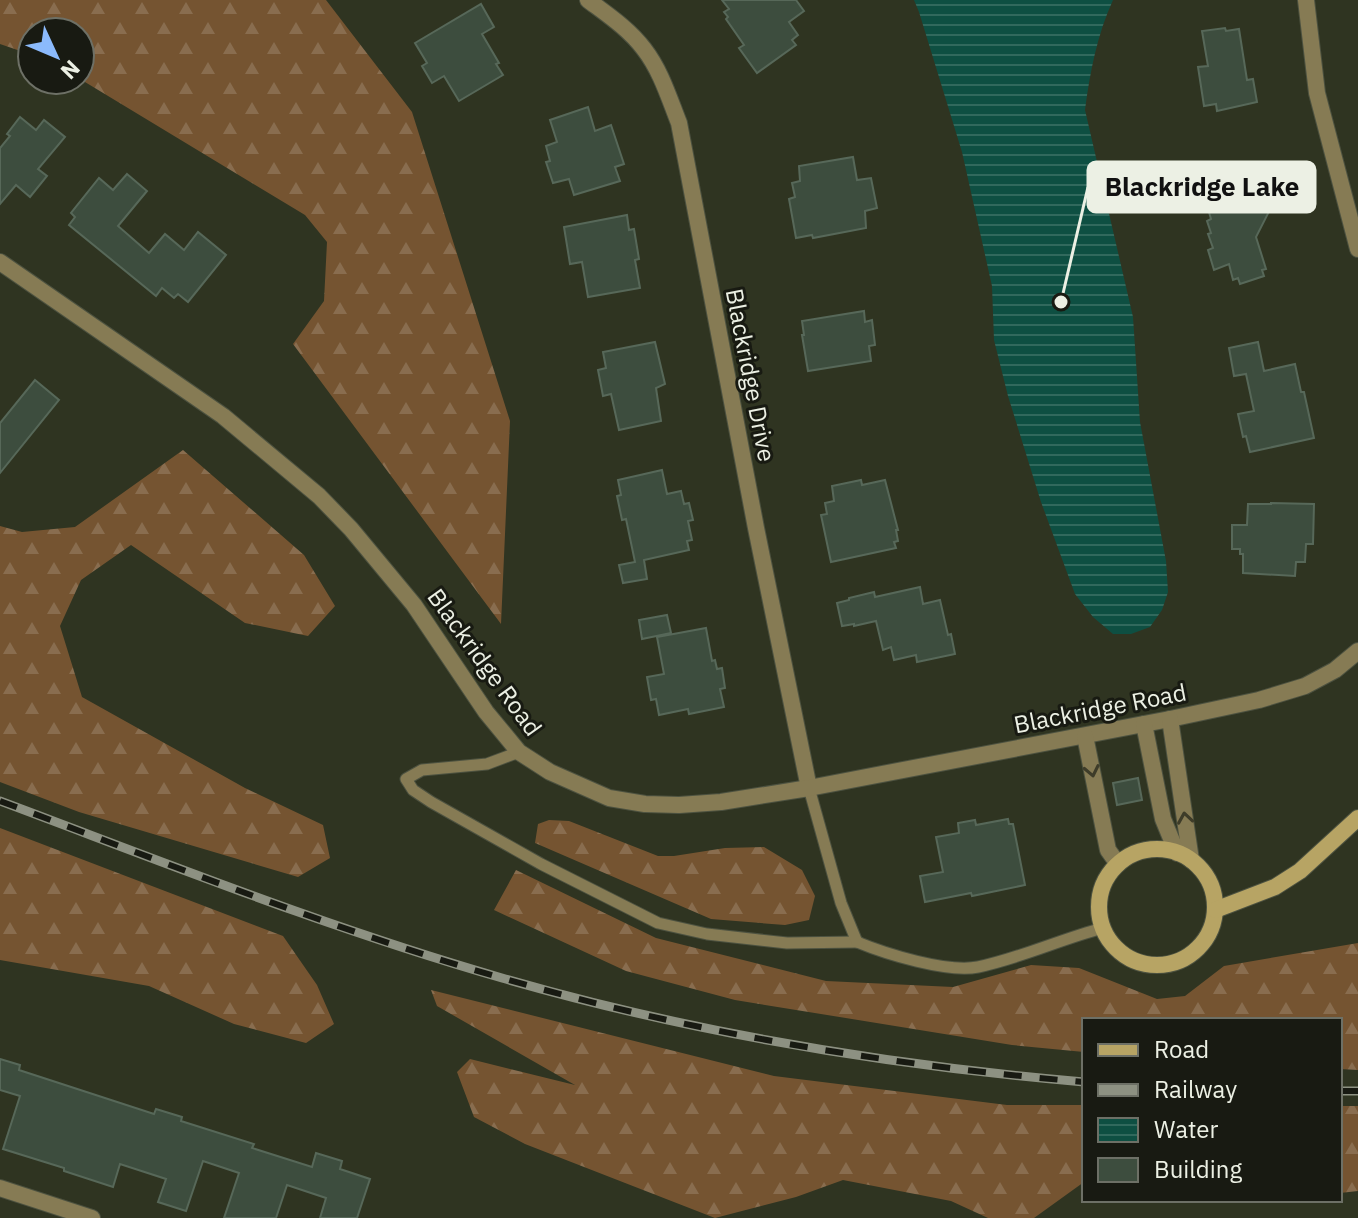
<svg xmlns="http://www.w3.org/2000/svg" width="1358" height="1218" font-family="'IBM Plex Sans',sans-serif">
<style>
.forest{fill:url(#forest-firs)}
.water{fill:url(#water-rules)}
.building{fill:#3d4d3e;stroke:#576859;stroke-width:2}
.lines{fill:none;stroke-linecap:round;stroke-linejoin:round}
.lane-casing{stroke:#4d5240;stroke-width:13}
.street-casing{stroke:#4d5240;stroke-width:18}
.secondary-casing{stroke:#4d5240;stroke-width:18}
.lane{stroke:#867b54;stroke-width:11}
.street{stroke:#867b54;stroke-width:16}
.secondary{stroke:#b7a464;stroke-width:16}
.rail-casing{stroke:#8d9182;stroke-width:9}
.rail{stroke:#181a12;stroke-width:6;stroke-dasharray:18;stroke-linecap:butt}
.oneway{stroke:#3e3c29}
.labels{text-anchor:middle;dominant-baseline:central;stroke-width:6;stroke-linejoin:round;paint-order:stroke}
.street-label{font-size:24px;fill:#ecf0e4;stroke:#181a12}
.leader{fill:none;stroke:#ecf0e4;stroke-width:3}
.callout-dot{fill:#ecf0e4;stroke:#181a12;stroke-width:3}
.callout{fill:#ecf0e4;stroke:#ecf0e4;stroke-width:3}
.callout-label{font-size:26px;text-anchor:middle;font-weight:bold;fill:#111}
</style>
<defs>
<pattern id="forest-firs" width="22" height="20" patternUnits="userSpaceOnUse" patternTransform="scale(2)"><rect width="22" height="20" fill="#755431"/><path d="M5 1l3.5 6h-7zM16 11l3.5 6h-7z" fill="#896d4f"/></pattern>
<pattern id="water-rules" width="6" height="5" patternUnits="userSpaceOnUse" patternTransform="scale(2)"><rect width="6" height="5" fill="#0e4f42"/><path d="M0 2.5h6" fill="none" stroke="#31695d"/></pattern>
</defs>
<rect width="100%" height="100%" fill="#2f3421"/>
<g class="forest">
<polygon points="0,0 326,0 412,112 510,421 501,624 293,344 324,301 327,242 305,215 80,79 80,32 32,32 32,55 0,44"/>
<polygon points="183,450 304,555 335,606 308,636 245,623 131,545 81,580 60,626 82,697 245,788 323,825 330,858 298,877 79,812 0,782 0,526 22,532 75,527"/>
<polygon points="549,820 569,821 658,856 674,856 725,848 764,847 802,870 815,896 809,920 785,925 711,919 535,843 538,824"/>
<polygon points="0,828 283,936 317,985 334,1024 306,1043 234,1024 149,986 0,960"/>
<polygon points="516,870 656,938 826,981 953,987 1031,965 1079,968 1157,999 1185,996 1224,966 1358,943 1358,1070 1340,1069 1340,1020 1084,1020 1084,1052 1012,1045 735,1000 626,971 494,910"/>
<polygon points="431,990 774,1076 1007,1105 1084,1105 1084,1182 1034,1218 988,1218 951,1201 843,1180 796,1197 715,1218 525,1144 474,1117 457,1072 470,1059 575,1085 437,1006"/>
<polygon points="1340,1106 1358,1106 1358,1191 1340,1193"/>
</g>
<path class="water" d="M914,0h199c-16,35 -23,72 -28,110l48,207 7,105 26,139 2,31 -6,18 -12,17 -19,7h-18l-20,-17 -18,-23 -34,-92 -33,-106 -14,-56 -2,-54 -30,-134 -43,-140z"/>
<g class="building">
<polygon points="722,0 796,0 804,11 789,22 798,35 792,40 796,45 757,73 739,48 744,45 726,19 728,17 724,12 729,9"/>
<polygon points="481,4 494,27 482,34 499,63 496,64 503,75 459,101 444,76 432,83 422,66 427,63 415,43"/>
<polygon points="1225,28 1226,31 1239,29 1247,80 1253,79 1257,102 1217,111 1216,104 1204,106 1198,67 1208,66 1202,31"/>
<polygon points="588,107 595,131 611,125 624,164 615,167 620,181 574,195 569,179 553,183 546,162 550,161 546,146 557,142 550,120"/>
<polygon points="20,117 36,130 44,120 65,137 38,169 47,176 30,197 16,185 0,204 0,148 10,136 7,134"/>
<polygon points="853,157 857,180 871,178 877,208 865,211 866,228 813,238 812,235 796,238 789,199 795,197 792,183 800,181 799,166"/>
<polygon points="127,174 147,191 118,226 149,253 165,234 184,250 198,232 226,255 188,302 178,294 174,298 162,288 156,296 69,225 75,217 71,213 99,178 113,190"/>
<polygon points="1256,178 1280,190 1256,237 1266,269 1262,270 1264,276 1240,284 1238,278 1233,280 1229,264 1214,270 1208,250 1213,248 1208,234 1211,233 1207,221 1211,219 1206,202 1242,191 1247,182 1252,185"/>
<polygon points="627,215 629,230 634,229 639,259 635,260 640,288 588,297 582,262 570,264 564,227"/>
<polygon points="864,311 865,322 872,320 875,345 869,346 871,361 808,371 802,335 804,335 802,321"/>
<polygon points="655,342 665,384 656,388 661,421 619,430 611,394 603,396 598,370 606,368 603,352"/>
<polygon points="1258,342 1264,371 1295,364 1301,392 1304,392 1314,438 1250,452 1246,436 1243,437 1238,414 1254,411 1246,374 1234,376 1229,348"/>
<polygon points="35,380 59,400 0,473 0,423"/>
<polygon points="662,470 667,494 681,491 684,504 689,503 693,520 688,521 692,540 687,541 689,550 644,560 647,579 623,583 619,565 635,562 626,519 622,520 617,496 621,495 618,480"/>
<polygon points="861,480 862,485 885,480 898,530 896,530 898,541 894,542 896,548 831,562 821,515 827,514 825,503 834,501 832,486"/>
<polygon points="1271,503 1314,504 1313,544 1306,544 1305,562 1296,562 1295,576 1243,573 1243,554 1240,554 1240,549 1232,549 1232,525 1247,525 1248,504 1271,504"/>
<polygon points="920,587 923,604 940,600 948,635 951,634 955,654 917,662 916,655 894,660 891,647 883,650 876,621 854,626 854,624 842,626 837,603 849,600 849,598 874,592 875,597"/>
<polygon points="667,615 671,633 642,639 639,620"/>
<polygon points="706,628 712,661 715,660 717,669 722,668 725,688 720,689 724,707 689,714 688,709 659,715 656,699 651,700 647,677 664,674 657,637"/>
<polygon points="1138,778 1142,800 1117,805 1113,783"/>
<polygon points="1008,819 1009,824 1013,824 1025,885 972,896 971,893 925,902 920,876 943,872 936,837 959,833 958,823 975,820 976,825"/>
<polygon points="0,1059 20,1065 19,1070 154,1114 156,1109 182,1117 181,1121 254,1144 252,1148 312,1167 316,1153 342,1161 340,1169 370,1179 357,1218 320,1218 326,1198 287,1185 276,1218 224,1218 239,1173 203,1161 186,1211 158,1202 166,1179 120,1164 113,1187 64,1171 64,1168 3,1149 20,1096 0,1090"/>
</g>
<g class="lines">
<g class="lane-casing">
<g id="lane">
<polyline points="519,752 487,764 422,770 406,779 413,790 431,802 541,864 658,923 707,934 787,943 858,942"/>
<path d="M809,788l32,115 16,39c29,12 90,31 121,25 43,-9 83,-28 125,-39"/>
</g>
</g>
<g class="street-casing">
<g id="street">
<path d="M588,0c20,15 41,29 56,49 17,22 25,49 35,74l77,405 53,260"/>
<polyline points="1306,0 1317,93 1358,249"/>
<polyline points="0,262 223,416 319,496 351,529 414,605 486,712 519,752 550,772 609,798 645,804 679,805 721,802 809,788 1170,719 1259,700 1305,686 1335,670 1358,651"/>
<polyline points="1170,719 1191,860"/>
<polyline points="1144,724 1163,819 1177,853"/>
<polyline points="1085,736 1108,850 1118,864"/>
<polyline points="0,1188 92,1218"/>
</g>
</g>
<g class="secondary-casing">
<g id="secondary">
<circle cx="1157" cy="907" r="58"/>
<polyline points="1215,910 1275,887 1300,871 1358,818"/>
</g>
</g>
<use href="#lane" class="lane"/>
<use href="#street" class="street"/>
<use href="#secondary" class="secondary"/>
<g class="rail-casing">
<g id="rail">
<path d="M0,801c166,62 331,128 502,177 190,55 385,87 582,104"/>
<polyline points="1340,1091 1358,1091"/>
</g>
</g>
<use href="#rail" class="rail"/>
</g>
<defs><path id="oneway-chevron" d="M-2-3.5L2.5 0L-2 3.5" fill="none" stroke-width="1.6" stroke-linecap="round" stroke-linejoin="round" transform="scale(2)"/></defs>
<g class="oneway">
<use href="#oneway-chevron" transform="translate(1092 771) rotate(78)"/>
<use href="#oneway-chevron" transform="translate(1185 818) rotate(-99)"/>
</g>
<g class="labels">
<g class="street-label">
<text transform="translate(751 375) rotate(79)">Blackridge Drive</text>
<text transform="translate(485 662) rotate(54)">Blackridge Road</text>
<text transform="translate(1100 708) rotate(-11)">Blackridge Road</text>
</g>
</g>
<path class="leader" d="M1061 302L1088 187"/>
<circle class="callout-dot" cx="1061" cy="302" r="8"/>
<rect class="callout" x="1088" y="162" width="227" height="50" rx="8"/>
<g class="callout-label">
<text x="1202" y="196">Blackridge Lake</text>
</g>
<rect x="1082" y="1018" width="260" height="184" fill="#181a12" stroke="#6d7066" stroke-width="2"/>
<rect x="1098" y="1044" width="40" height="12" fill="#b7a464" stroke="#6d7066" stroke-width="2"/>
<text x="1154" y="1058" font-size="24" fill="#ecf0e4">Road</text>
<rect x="1098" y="1084" width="40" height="12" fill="#8d9182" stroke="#6d7066" stroke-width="2"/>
<text x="1154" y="1098" font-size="24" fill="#ecf0e4">Railway</text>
<rect x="1098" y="1118" width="40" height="24" fill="url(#water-rules)" stroke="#6d7066" stroke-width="2"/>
<text x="1154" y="1138" font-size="24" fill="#ecf0e4">Water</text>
<rect x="1098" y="1158" width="40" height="24" fill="#3d4d3e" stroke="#6d7066" stroke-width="2"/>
<text x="1154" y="1178" font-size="24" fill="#ecf0e4">Building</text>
<g transform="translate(56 56) rotate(134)"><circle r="38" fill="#181a12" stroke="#6d7066" stroke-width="2"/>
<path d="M0-6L14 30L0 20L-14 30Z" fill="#8bbafc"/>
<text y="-12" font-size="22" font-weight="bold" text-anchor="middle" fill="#ecf0e4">N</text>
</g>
</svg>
